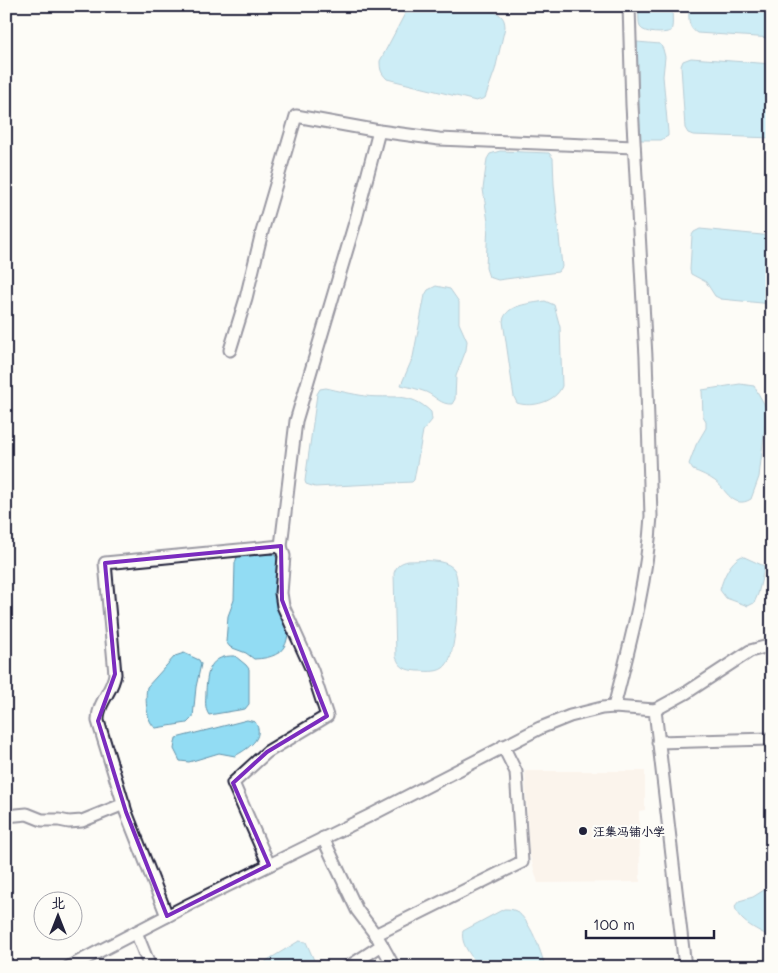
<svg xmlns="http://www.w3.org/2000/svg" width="778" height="973" font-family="Mali,'LXGW WenKai TC',sans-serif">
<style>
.built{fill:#f9ebdd}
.water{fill:#92dcf3;stroke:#6592a9}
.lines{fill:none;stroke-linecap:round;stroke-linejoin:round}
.minor-casing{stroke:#22223b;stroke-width:15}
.minor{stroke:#fdfcf7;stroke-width:11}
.marked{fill:none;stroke:#7b2cbf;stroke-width:4;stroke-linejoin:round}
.poi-dot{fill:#22223b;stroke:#fdfcf7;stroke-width:2}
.labels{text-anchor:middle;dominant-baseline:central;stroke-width:4.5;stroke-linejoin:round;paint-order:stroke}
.poi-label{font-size:12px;font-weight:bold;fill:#22223b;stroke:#fdfcf7;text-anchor:start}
</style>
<rect width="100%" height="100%" fill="#fdfcf7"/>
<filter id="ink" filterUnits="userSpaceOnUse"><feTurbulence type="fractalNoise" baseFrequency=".02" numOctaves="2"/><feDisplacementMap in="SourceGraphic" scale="10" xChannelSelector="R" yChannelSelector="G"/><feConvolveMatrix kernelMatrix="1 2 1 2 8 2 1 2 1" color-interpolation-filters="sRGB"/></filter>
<g filter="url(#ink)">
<polygon class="built" points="525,771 645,771 645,810 639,811 640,882 538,883 529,852"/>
<g class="water">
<path d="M409,6h52c16,9 44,-2 44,21l-10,43 -10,28 -9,3 -89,-22c-6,-6 -7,-9 -7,-18z"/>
<path d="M639,6h34c-2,9 1,17 -2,25 -7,3 -27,3 -31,-4 -2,-5 -1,-15 -1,-21z"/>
<path d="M689,6h83v32l-75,-5c-10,-6 -8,-16 -8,-27z"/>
<polygon points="637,42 660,44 663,49 665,57 663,76 668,132 668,136 661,140 640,140"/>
<polygon points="691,58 772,64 772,138 693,135 688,133 685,128 681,66 683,61"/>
<polygon points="500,151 549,153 553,158 554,184 562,267 558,272 498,280 489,277 486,268 488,222 483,189 487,159 490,154"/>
<polygon points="700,229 772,236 772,304 721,299 715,296 706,282 691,274 690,270 692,235 694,232"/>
<path d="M436,286l14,3 9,13v21l8,18 -1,9 -10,26 -1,23 -3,5c-11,1 -17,-8 -26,-12 -8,-3 -17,-5 -25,-7l12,-28 12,-62 3,-5z"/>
<path d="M545,301l9,4 6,22 2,59c-6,16 -30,22 -45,17l-3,-6 -11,-76c3,-17 27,-17 42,-20z"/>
<path d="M740,384l14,2 13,23 -8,68 -8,22c-18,11 -25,-10 -36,-18 -7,-5 -14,-8 -22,-11l-4,-6 7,-19 10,-17v-7l-3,-5 -1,-26z"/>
<path d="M326,388c13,3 26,6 39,8 26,3 45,-5 66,16l1,8 -9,11 -9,49 -2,2 -97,5 -9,-3 -1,-3 12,-87 3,-5z"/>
<path d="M268,554l7,1 5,9c2,14 4,28 6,43 4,29 6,51 -32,52l-8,-6 -16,-6 -4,-5 2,-26 6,-16 1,-37 2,-6 4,-1z"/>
<path d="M742,556l22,10v3l-6,25 -4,9 -6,3 -22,-8 -6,-8c3,-12 10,-29 22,-34z"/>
<path d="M408,561c13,0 35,-3 45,7 10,9 2,77 -3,90 -1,3 -4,8 -7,10 -7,5 -18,3 -26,3 -11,-1 -17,-3 -21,-14l-2,-84c3,-8 6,-10 14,-12z"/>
<path d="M184,653l15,7 2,4 -5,23 -3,30 -6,6 -31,5c-10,-5 -11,-30 -9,-41l28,-31z"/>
<path d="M235,656l11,9 3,4v35l-4,5 -36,6c-5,-7 -3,-16 -3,-24 1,-20 4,-36 29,-35z"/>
<path d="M247,720l8,2c11,16 -8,27 -20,34l-16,-3 -30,9 -9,-1 -6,-12 2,-11z"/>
<path d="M772,885v53c-13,-8 -35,-16 -37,-32l4,-5 14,-4z"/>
<path d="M504,909c4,0 8,0 12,2 14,9 25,40 29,56h-66c-7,-11 -19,-22 -16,-36z"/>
<polygon points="299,941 306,942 317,967 266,967 266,961"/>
</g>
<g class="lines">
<g class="minor-casing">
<g id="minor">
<polyline points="230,350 246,298 262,232 296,116 379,131 439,139 634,147"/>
<path d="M614,707c16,-63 33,-126 37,-191l-5,-159 -14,-252 -3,-99"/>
<polyline points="655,710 686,693 750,651 772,645"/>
<polyline points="658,742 772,739"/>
<polyline points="6,816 27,814 42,820 59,820 69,822 82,821 124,804"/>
<polyline points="323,838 357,910 378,938 394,967"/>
<polyline points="269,865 233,783 267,752 327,716 312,670 283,606 281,593 284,556 281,546 296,421 356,219 379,131"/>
<path d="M167,916l-41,-104 -28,-91c-1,-18 15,-30 17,-47l-10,-111 176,-17"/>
<polyline points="136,932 150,967"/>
<polyline points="375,935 522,862 516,772 503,746"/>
<polyline points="69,967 190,904 369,816 540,728 570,716 602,708 614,707 655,710 685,967"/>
<polyline points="348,967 382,945"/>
</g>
</g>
<use href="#minor" class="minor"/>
</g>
</g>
<path d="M0 0H778V973H0ZM281,546l1,54 45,116 -60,36 -34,31 36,82 -102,51 -41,-104 -28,-91 17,-47 -10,-111z" fill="#fdfcf7" fill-opacity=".55" fill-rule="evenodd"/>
<path class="marked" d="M281,546l1,54 45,116 -60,36 -34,31 36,82 -102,51 -41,-104 -28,-91 17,-47 -10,-111z"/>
<circle class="poi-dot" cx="583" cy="831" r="5"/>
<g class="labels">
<g class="poi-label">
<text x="593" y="831">汪集冯铺小学</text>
</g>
</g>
<rect width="778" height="973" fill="none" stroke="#fdfcf7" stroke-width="25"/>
<rect x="12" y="12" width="753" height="948" fill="none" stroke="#22223b" stroke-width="2" filter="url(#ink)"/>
<g transform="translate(58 916)"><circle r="24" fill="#fdfcf7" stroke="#a5a5ac"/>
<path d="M0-4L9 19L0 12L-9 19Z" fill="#22223b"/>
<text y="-8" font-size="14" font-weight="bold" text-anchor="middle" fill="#22223b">北</text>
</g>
<path d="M586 930v8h128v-8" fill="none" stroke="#22223b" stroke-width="2.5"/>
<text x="593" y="930" font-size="15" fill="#22223b" stroke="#fdfcf7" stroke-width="4" paint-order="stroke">100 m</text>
</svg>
